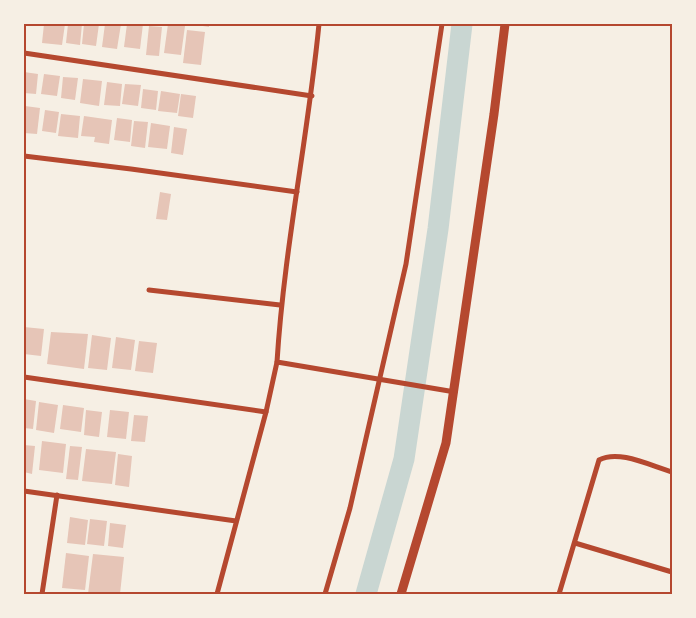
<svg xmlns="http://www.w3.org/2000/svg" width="696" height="618" font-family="Mulish,sans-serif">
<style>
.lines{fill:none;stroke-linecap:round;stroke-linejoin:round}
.canal{stroke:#c9d6d2;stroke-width:21}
.building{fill:#e6c5b7}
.minor{stroke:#b5482f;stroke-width:5}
.tertiary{stroke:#b5482f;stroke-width:9}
.neatline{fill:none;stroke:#b5482f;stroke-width:2}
</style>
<rect width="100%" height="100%" fill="#f6efe4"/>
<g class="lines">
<polyline class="canal" points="366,594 404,459 438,229 462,24"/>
</g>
<g class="building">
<polygon points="44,24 65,24 62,45 42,43"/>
<polygon points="68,24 82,24 80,45 66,43"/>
<polygon points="84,24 99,24 96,46 82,44"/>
<polygon points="105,24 121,24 117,49 102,47"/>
<polygon points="127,24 143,24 140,49 124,47"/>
<polygon points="168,24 185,26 181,55 164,53"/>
<polygon points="190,24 209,24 209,27"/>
<polygon points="149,26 162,27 159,56 146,55"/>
<polygon points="187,30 205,32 201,65 183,63"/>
<polygon points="24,72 38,74 36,94 24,93"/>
<polygon points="44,74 60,76 57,96 41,94"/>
<polygon points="63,77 78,78 75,100 61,98"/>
<polygon points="83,79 102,81 99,106 80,103"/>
<polygon points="107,82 122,84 120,106 104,105"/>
<polygon points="125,84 141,85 138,106 122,104"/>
<polygon points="143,89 158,91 156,110 141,108"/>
<polygon points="161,91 180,94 177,113 158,111"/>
<polygon points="181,94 196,96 193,118 178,116"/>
<polygon points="25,106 40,108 37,134 24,133"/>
<polygon points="45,110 59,112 56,133 42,131"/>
<polygon points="61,114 80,116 78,138 58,136"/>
<polygon points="84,116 112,120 109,144 94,142 95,137 81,136"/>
<polygon points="117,118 132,120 130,142 114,140"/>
<polygon points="134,121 148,122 145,148 131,146"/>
<polygon points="151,123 170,126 167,149 148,147"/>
<polygon points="174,127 187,129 183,155 171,153"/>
<polygon points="160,192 171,194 167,220 156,219"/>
<polygon points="24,327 44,329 41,356 24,354"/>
<polygon points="51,332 88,334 84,369 47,364"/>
<polygon points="92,335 111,338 107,370 88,368"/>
<polygon points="116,337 135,340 131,370 112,368"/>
<polygon points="139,341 157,343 153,373 135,371"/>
<polygon points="24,399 36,401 33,429 24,428"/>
<polygon points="39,402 58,405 54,433 36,430"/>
<polygon points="63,405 84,408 81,432 60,429"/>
<polygon points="86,410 102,412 99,437 84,435"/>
<polygon points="110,410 129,412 126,439 107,437"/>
<polygon points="134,415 148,416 145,442 131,441"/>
<polygon points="42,441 66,444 63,473 39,470"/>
<polygon points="24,445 35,446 32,474 24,472"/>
<polygon points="70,446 82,447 78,480 66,479"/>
<polygon points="86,449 116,452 112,484 82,481"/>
<polygon points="118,454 132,456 129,487 115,485"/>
<polygon points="70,517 88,520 85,545 67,543"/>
<polygon points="90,519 107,521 104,546 87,544"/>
<polygon points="110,523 126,525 123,548 108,546"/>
<polygon points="66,553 89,556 85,590 62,588"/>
<polygon points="93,554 124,557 120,594 88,594"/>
</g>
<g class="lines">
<g class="minor">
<path d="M319,24c-11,113 -35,225 -42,338l178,30"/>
<polyline points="24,53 312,96"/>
<polyline points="24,156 131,169 297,192"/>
<polyline points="149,290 280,305"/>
<polyline points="24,377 266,412"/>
<polyline points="24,491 236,521"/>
<polyline points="575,543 672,572"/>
<polyline points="42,594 57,495"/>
<polyline points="217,594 266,412 277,362"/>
<polyline points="325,594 350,508 406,264 442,24"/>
<path d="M559,594l40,-134c20,-11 52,6 73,12"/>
</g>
<polyline class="tertiary" points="401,594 446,443 494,114 505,24"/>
</g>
<rect width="696" height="618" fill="none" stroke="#f6efe4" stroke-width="50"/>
<rect x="25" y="25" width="646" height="568" class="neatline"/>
</svg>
